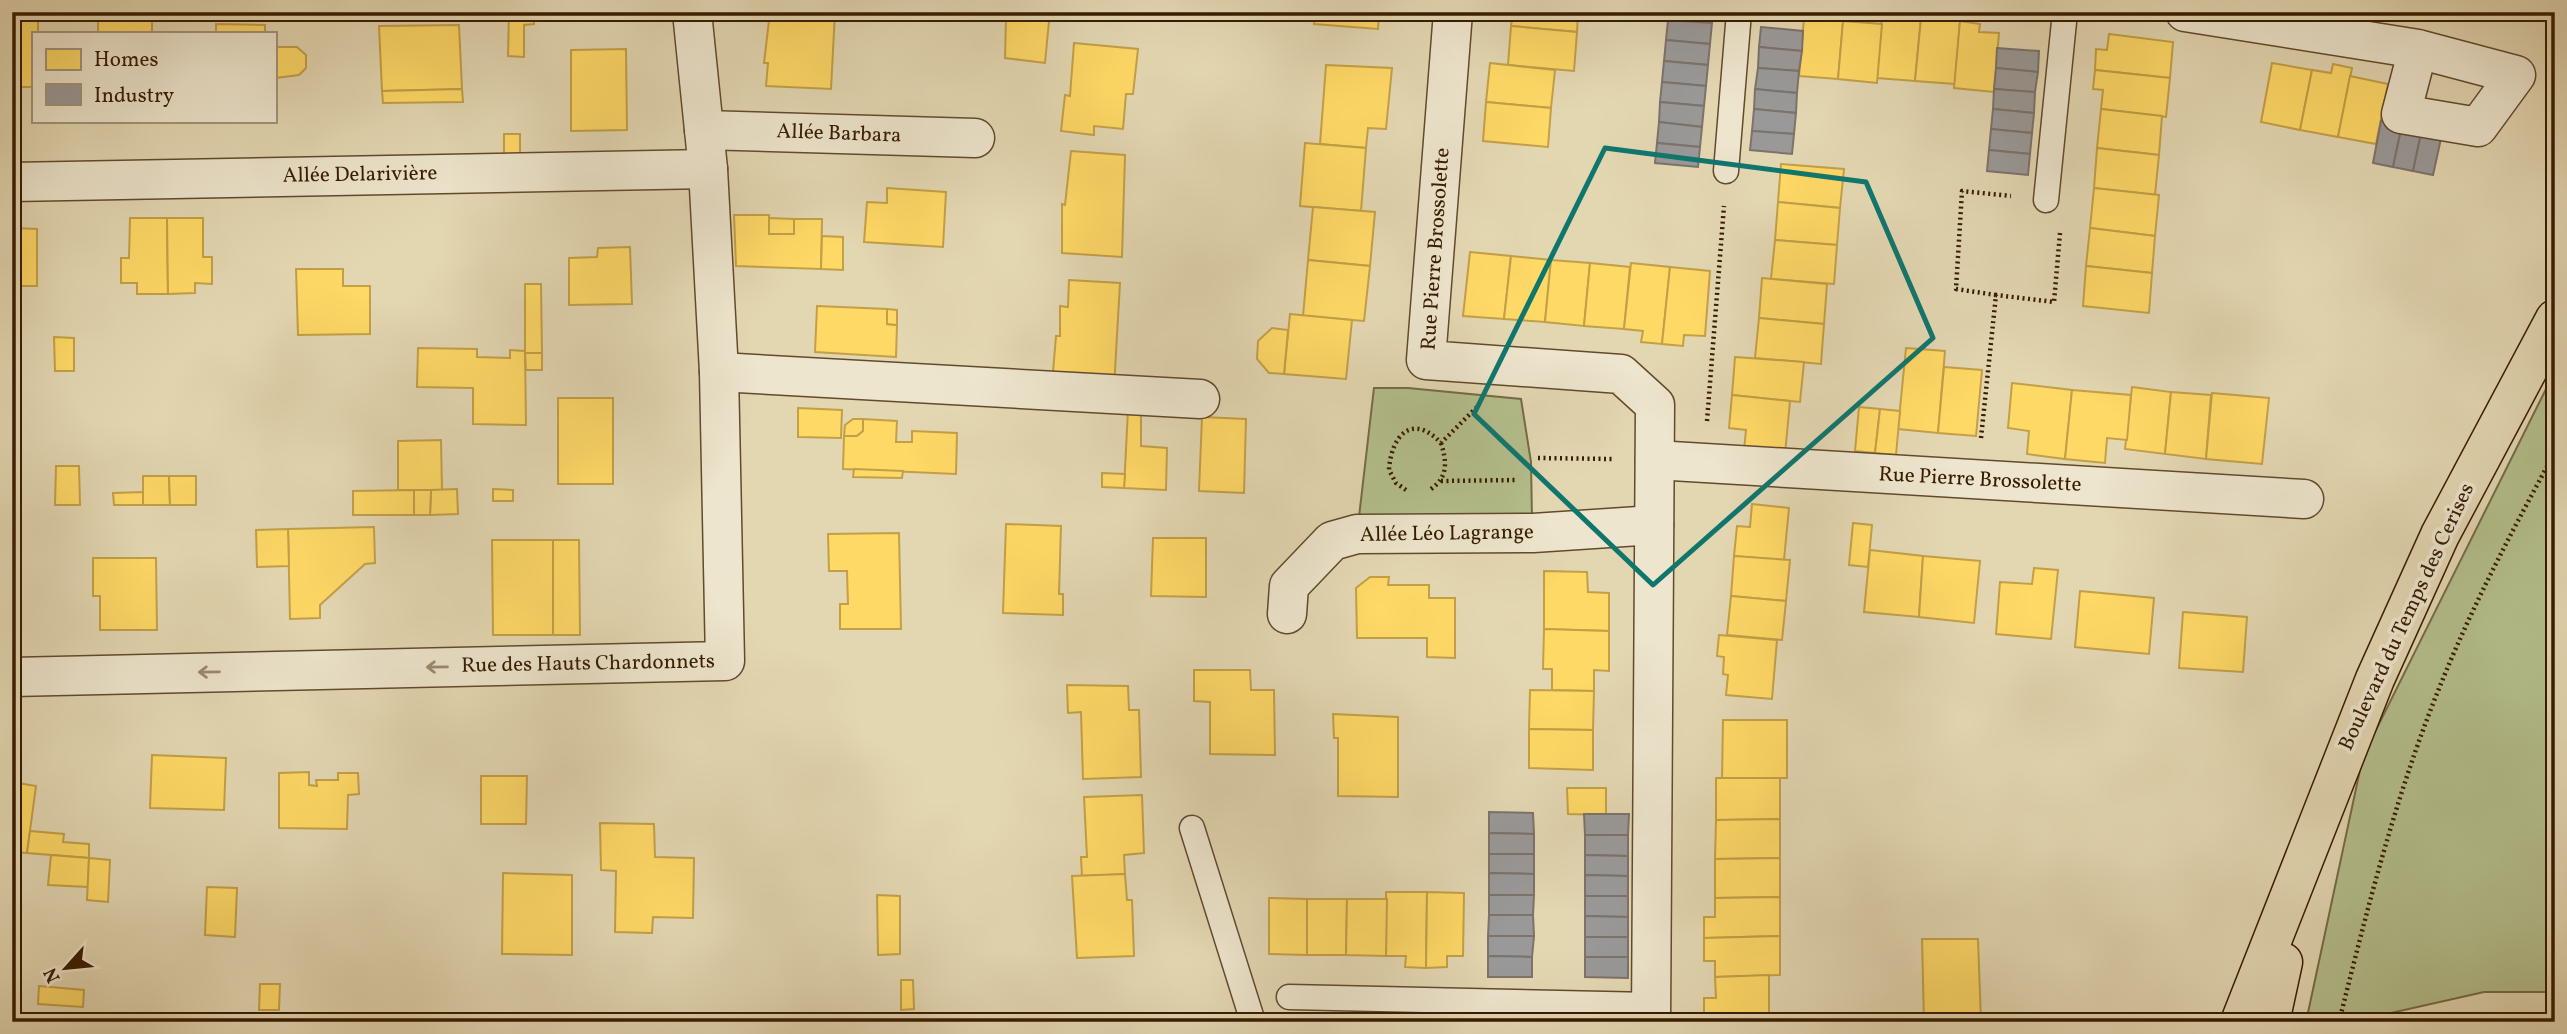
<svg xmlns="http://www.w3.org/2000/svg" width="2567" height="1034" font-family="Vollkorn,serif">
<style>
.green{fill:#b3be8c;stroke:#756c46;stroke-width:2}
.homes{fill:#ffd966;stroke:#c3a047;stroke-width:2}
.industry{fill:#999;stroke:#7c736b;stroke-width:2}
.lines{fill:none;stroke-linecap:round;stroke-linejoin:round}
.service-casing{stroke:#624a2c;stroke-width:27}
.minor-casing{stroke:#624a2c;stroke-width:41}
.primary-casing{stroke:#371b00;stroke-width:41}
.path{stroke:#371b00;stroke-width:4.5;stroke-dasharray:2 3.5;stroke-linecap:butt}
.service{stroke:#ede5cd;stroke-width:24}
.minor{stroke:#ede5cd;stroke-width:38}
.primary{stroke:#e3d7b2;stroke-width:38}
.oneway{stroke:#9b8a71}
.marked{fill:none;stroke:#0f766e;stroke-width:5;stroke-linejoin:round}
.labels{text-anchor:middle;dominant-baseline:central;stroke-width:7;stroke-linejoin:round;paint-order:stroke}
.street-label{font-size:21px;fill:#371b00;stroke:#ede5cd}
</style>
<rect width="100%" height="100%" fill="#e3d7b2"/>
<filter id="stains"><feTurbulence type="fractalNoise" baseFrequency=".00286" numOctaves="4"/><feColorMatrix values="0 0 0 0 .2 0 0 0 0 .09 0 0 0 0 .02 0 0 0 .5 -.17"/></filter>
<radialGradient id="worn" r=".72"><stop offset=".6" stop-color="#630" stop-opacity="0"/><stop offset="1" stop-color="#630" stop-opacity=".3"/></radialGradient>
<g class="green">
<polygon points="2555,371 2555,992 2484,992 2351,1022 2306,1022 2363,756"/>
<polygon points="1374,388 1408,388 1521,399 1531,462 1532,519 1357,534"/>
</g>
<g class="homes">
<polygon points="12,12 38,13 38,33 33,33 33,87 12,87"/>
<polygon points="509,12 534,12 534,24 524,25 524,57 508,56"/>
<polygon points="770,12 835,12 831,89 766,86 768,63 764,63"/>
<polygon points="1315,12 1379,12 1378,29 1314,24"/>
<polygon points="1513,12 1578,12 1577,32 1511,26"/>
<polygon points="1823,12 1844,12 1838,79 1799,76 1804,18 1822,20"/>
<polygon points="98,13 152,14 152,33 98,33"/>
<polygon points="1882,14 1921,18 1915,81 1877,78"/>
<polygon points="1006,18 1049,21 1045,63 1005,58"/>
<polygon points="1921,18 1960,21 1955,84 1915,81"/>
<polygon points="1843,21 1882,24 1877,83 1838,79"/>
<polygon points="1960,21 1980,24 1979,32 1999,33 1994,92 1954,88"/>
<polygon points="216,24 265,25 265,33 216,33"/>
<polygon points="459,25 462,89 382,91 379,26"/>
<polygon points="1511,26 1577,32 1574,71 1508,65"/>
<polygon points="2109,34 2173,42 2170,78 2095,70 2096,49 2107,50"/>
<polygon points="275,40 276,47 297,47 306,55 306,68 299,75 275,78"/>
<polygon points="1074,43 1138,49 1133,94 1126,94 1123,129 1094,126 1094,135 1061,131 1065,95 1070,96"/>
<polygon points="626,49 627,130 571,131 571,50"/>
<polygon points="1490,63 1555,70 1551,108 1486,102"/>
<polygon points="2272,63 2312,70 2300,130 2261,122"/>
<polygon points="2333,64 2352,68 2338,137 2300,130 2312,70 2331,73"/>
<polygon points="1326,65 1392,68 1386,129 1368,128 1366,148 1320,144"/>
<polygon points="2095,70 2170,78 2166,117 2101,109 2103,90 2093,89"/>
<polygon points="2350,76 2388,84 2376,144 2338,137"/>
<polygon points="462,89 463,102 383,103 382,91"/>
<polygon points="1486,102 1551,108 1548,147 1483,141"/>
<polygon points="2101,109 2162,116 2159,155 2097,148"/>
<rect x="504" y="134" width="16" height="23"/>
<polygon points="1305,143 1366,148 1361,211 1300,206"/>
<polygon points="2097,148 2159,155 2155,195 2094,188"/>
<polygon points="1071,151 1125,155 1122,257 1062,253 1062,204 1065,205"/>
<polygon points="1781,164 1844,169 1840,208 1778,202"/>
<polygon points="887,188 946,192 943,247 864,242 867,202 887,203"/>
<polygon points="2094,188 2159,195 2155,236 2090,228"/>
<polygon points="1778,202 1840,208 1837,245 1775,240"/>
<polygon points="1313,207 1375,212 1370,266 1308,260"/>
<polygon points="734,215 769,215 769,234 794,234 794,219 822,219 821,269 736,266"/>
<polygon points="130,218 167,218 168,294 137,294 137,283 121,283 121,258 129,258"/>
<polygon points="167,218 203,218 203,257 212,257 212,284 195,283 195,293 168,294"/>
<polygon points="769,218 794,219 794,234 769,234"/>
<polygon points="12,228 37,229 37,286 12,286"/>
<polygon points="2090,228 2155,236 2152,273 2086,266"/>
<polygon points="822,236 843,237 843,270 821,269"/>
<polygon points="1775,240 1837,245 1834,284 1771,279"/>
<polygon points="630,247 632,304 569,305 569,258 597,257 598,248"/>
<polygon points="1470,252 1511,256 1504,319 1463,316"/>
<polygon points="1511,256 1551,260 1545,322 1504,319"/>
<polygon points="1308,260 1370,266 1364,321 1303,316"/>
<polygon points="1551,260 1590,263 1584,326 1545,322"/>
<polygon points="1590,263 1630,267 1624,329 1584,326"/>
<polygon points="1631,263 1670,267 1662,344 1641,342 1643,331 1624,329"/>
<polygon points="2086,266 2152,273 2149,313 2083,306"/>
<polygon points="1670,267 1710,271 1705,336 1684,335 1683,346 1662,344"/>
<polygon points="296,269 343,269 343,286 370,286 370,334 298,335"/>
<polygon points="1762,278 1827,284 1824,324 1759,318"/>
<polygon points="1069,280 1120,283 1114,388 1052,384 1056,336 1060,336 1060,306 1068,307"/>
<polygon points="525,284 541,284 542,353 525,353"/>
<polygon points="817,306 887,309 887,324 897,325 896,357 815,352"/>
<polygon points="887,309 897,310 897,325 887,324"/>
<polygon points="1290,314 1352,320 1346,379 1284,374"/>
<polygon points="1759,318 1824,324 1821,364 1755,358"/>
<polygon points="1272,328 1288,330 1284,374 1269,373 1257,359 1258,341"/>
<polygon points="54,337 74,338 74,371 55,371"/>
<polygon points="418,348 477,349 477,357 510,358 510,350 525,351 526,425 473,424 473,388 417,387"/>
<polygon points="1906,348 1945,351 1938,433 1898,429"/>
<polygon points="525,353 542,353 542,370 526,370"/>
<polygon points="1735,357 1804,362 1800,402 1732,395"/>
<polygon points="1944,367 1982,370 1976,436 1938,433"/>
<polygon points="2012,383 2072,390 2065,459 2027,454 2029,431 2008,428"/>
<polygon points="2132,387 2171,392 2165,454 2125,449"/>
<polygon points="2072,390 2131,395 2127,440 2107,438 2105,463 2065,459"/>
<polygon points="2171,392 2211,395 2206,459 2165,454"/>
<polygon points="2212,393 2269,398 2262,464 2206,459"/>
<polygon points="1732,395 1790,401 1785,454 1744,450 1746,430 1729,428"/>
<rect x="558" y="398" width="55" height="86"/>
<polygon points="1859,407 1880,409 1875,453 1855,451"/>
<polygon points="798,408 842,410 841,438 798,437"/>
<polygon points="1880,409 1900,411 1896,455 1875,453"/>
<polygon points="1128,410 1141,410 1141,446 1167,448 1166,490 1124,488"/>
<polygon points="1202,417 1246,419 1244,493 1199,491"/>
<polygon points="853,419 863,419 863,431 857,436 844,436 845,425"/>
<polygon points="863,419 897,421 896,442 912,442 912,431 957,433 956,474 843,469 844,436 857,436 863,431"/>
<polygon points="441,440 442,490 398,490 398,441"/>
<polygon points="56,466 79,466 80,505 55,505"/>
<polygon points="854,469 903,471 902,478 853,477"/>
<polygon points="1102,473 1125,474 1124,488 1102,487"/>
<polygon points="143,476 169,476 170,505 143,505"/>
<polygon points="169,476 196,476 196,505 170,505"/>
<rect x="12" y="477" width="7" height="28"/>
<polygon points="457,489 458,514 430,515 431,490"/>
<polygon points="493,489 513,490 513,501 493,501"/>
<polygon points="414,490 431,490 430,515 414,515"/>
<polygon points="414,490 414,515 353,515 353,491"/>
<polygon points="143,492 143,505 114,505 113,493"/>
<polygon points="1752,504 1789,508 1784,560 1734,556 1737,526 1750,527"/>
<polygon points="1853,523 1872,525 1868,567 1849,565"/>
<polygon points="1006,524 1061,526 1059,594 1063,594 1063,615 1003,613"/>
<polygon points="374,527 375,563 365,564 320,605 320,618 290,619 288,529"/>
<polygon points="288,529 289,566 257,567 256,530"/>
<polygon points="899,533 901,629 840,629 840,604 848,604 847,571 829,571 828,534"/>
<polygon points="1153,538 1206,538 1206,597 1151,596"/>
<polygon points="492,540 553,540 553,635 493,635"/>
<polygon points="553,540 579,540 580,635 553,635"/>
<polygon points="1870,550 1923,556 1919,617 1864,612"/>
<polygon points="1734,556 1790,560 1786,601 1731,596"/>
<polygon points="1923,556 1980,561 1974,623 1919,617"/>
<polygon points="93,558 156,558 157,630 100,630 100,596 93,596"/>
<polygon points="2034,568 2058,570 2051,639 1996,634 2000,582 2032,584"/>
<polygon points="1544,571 1587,572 1588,592 1609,593 1609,631 1544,629"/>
<polygon points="1370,577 1389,577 1388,585 1429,585 1429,598 1455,598 1455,658 1427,657 1427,638 1357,638 1356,588"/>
<polygon points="2080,591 2154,598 2149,654 2075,647"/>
<polygon points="1731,596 1786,601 1782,640 1727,635"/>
<polygon points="2183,612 2247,617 2243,672 2179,668"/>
<polygon points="1544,629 1609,631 1609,671 1594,670 1594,691 1552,690 1552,669 1543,669"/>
<polygon points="1719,635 1777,640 1772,699 1726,695 1728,675 1723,674 1724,657 1717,656"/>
<polygon points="1194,670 1250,670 1251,690 1274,690 1275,755 1210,754 1210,702 1194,701"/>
<polygon points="1067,685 1128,686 1129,710 1139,710 1141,777 1083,779 1081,712 1068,713"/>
<polygon points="1530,690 1594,691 1593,730 1529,729"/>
<polygon points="1333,714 1398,717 1398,797 1338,796 1338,738 1334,738"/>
<polygon points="1723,720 1787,720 1787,778 1722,778"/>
<polygon points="1529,729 1593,730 1593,770 1529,768"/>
<polygon points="152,755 226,758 224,810 150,808"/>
<polygon points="309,772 309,785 317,786 316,780 338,780 338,773 358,773 359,794 348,795 347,829 279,828 279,773"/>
<polygon points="481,776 527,776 526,824 481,824"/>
<polygon points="1716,778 1780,778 1780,819 1716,820"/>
<polygon points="12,783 18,783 12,828"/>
<polygon points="18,783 36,786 27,853 12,852"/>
<polygon points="1567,788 1606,788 1606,815 1568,814"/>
<polygon points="1142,795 1144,853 1124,855 1125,874 1082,876 1081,857 1087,857 1084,797"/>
<polygon points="1780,819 1780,858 1715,859 1716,820"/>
<polygon points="600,823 654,824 655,857 694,858 693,918 653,917 652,933 615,932 616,871 601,870"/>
<polygon points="30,831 64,834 63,842 89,844 89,858 27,853"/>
<polygon points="51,855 89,858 88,887 48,885"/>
<polygon points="89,858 110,860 108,902 87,900"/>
<polygon points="1780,858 1780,897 1715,898 1715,859"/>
<polygon points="503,873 572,875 572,955 502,954"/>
<polygon points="1125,874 1127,900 1132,900 1134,956 1077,958 1072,876"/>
<polygon points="207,887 237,888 235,937 205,935"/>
<polygon points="1386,892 1427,892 1426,968 1405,967 1406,956 1386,956"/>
<polygon points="1427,892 1464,893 1463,956 1447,956 1447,967 1426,968"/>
<polygon points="877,895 900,896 900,954 878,955"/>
<polygon points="1780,897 1780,936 1704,938 1704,917 1715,917 1715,898"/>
<polygon points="1269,898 1307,899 1307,955 1269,954"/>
<polygon points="1307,899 1347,899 1346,955 1307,955"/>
<polygon points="1347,899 1387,899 1386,956 1346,955"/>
<polygon points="1780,936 1780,975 1715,977 1715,961 1704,961 1704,938"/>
<polygon points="1922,939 1978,939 1981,1021 1924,1022"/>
<polygon points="1769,975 1769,1022 1704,1022 1704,998 1716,998 1715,977"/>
<polygon points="901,980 913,980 914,1009 901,1010"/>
<polygon points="260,984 280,984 279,1010 259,1010"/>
<polygon points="39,986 84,990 83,1007 38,1004"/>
<rect x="480" y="1015" width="68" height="7"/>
</g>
<g class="industry">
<polygon points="1668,20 1712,23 1710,44 1666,40"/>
<polygon points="1761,27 1803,31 1802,51 1759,47"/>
<polygon points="1666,40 1710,44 1708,65 1664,61"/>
<polygon points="1759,47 1802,51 1799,71 1758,68"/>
<polygon points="1997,48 2039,51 2038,72 1996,68"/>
<polygon points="1664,61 1708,65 1706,86 1662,82"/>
<polygon points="1758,68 1799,71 1797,93 1755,89"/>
<polygon points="1996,68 2038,72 2035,92 1994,89"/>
<polygon points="1662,82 1706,86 1704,106 1660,102"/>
<polygon points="1755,89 1797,93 1796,113 1754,109"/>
<polygon points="1994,89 2035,92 2034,113 1993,109"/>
<polygon points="1660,102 1704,106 1702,127 1659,122"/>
<polygon points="1754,109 1796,113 1794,134 1752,131"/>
<polygon points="1993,109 2034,113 2032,133 1991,129"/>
<polygon points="2381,121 2402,125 2393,167 2373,163"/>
<polygon points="1659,122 1702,127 1700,147 1657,143"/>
<polygon points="2402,125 2422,129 2413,171 2393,167"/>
<polygon points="1991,129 2032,133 2030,154 1989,150"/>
<polygon points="2422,129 2442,134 2433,175 2413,171"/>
<polygon points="1752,131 1794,134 1792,154 1750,150"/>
<polygon points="1657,143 1700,147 1698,167 1655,163"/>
<polygon points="1989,150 2030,154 2028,175 1987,171"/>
<polygon points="1489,812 1533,813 1534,834 1489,833"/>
<polygon points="1584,814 1629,814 1628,835 1585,835"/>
<polygon points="1489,833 1534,834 1534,854 1489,854"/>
<polygon points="1585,835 1628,835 1628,856 1585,855"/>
<polygon points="1489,854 1534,854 1534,874 1489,873"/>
<polygon points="1585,855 1628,856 1628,876 1585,875"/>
<polygon points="1489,873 1534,874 1534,895 1489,895"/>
<polygon points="1585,875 1628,876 1628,896 1585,896"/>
<polygon points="1489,895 1534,895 1533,915 1489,915"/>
<polygon points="1585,896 1628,896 1628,917 1585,916"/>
<polygon points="1489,915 1533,915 1534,936 1488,936"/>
<polygon points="1585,916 1628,917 1628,937 1585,937"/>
<polygon points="1488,936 1534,936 1532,957 1488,956"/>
<rect x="1585" y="937" width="43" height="20"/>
<polygon points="1488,956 1532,957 1532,977 1488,977"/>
<polygon points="1585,957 1628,957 1628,978 1585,977"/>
</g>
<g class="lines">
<g class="service-casing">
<g id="service">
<polyline points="1726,171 1739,12"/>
<polyline points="2046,200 2065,12"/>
<polyline points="1192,828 1253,1022"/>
<polyline points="1289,997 1651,1005"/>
</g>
</g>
<g class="minor-casing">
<g id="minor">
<polyline points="1453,12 1426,360 1621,374 1655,405 1651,1022"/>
<polyline points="2185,12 2418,49 2516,75 2478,127 2401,114 2418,49"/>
<polyline points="704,130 975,138"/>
<polyline points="12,182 708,169"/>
<polyline points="719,372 1200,399"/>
<polyline points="1655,460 2304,499"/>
<polyline points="1287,614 1289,586 1332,541 1357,534 1533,533 1654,525"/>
<polyline points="12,677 725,661 719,372 708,169 692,12"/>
</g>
</g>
<g class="primary-casing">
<g id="primary">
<polyline points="2240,1022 2375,679 2440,535 2555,319"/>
<polyline points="2270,1022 2283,962"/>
</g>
</g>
<g class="path">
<polyline points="1996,295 1956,289 1962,191 2011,196"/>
<polyline points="1707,421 1724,206"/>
<polyline points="1981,438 1996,295 2054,302 2060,233"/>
<polyline points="1538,458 1612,459"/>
<polyline points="1441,481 1517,480"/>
<path d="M1431,489c17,-12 16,-27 10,-46"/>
<path d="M1406,490l-10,-7 -7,-13c2,-34 23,-58 52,-27l37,-37"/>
<path d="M2339,1022c28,-112 56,-224 99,-331 33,-83 75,-162 117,-239"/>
</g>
<use href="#service" class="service"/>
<use href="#minor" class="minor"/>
<use href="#primary" class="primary"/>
</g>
<defs><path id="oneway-shaft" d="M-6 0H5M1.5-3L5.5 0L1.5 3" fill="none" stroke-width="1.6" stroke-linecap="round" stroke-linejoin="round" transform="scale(1.75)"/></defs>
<g class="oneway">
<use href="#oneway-shaft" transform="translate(437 667) rotate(179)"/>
<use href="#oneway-shaft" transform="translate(209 672) rotate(179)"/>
</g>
<path class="marked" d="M1605,148l261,34 67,156 -280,247 -179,-171z"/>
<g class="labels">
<g class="street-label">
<text transform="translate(839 134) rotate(2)">Allée Barbara</text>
<text transform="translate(360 175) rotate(-1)">Allée Delarivière</text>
<text transform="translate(1436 249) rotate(-86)">Rue Pierre Brossolette</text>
<text transform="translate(1980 480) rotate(3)">Rue Pierre Brossolette</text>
<text transform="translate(1447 534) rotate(-1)">Allée Léo Lagrange</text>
<text transform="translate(2407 617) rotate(-65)">Boulevard du Temps des Cerises</text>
<text transform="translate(588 664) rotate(-1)">Rue des Hauts Chardonnets</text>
</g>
</g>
<rect width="2567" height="1034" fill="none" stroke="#e3d7b2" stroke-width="42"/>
<rect x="14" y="14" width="2539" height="1006" fill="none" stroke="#371b00" stroke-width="3.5"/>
<rect x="21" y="21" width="2525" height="992" fill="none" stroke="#371b00" stroke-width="2"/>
<rect x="32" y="32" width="245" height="91" fill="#ede5cd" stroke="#a4947b" stroke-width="2"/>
<rect x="46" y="49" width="35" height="21" fill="#ffd966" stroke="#a4947b" stroke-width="2"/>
<text x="94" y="66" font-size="21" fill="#371b00">Homes</text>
<rect x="46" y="84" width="35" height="21" fill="#999999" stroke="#a4947b" stroke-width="2"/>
<text x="94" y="102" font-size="21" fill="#371b00">Industry</text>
<g transform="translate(66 968) rotate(243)" stroke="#ede5cd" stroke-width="5" paint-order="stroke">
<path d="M0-5L12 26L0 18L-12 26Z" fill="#371b00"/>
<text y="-10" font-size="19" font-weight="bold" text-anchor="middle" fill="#371b00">N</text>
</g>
<rect width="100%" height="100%" filter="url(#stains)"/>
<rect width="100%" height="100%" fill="url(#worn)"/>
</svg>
